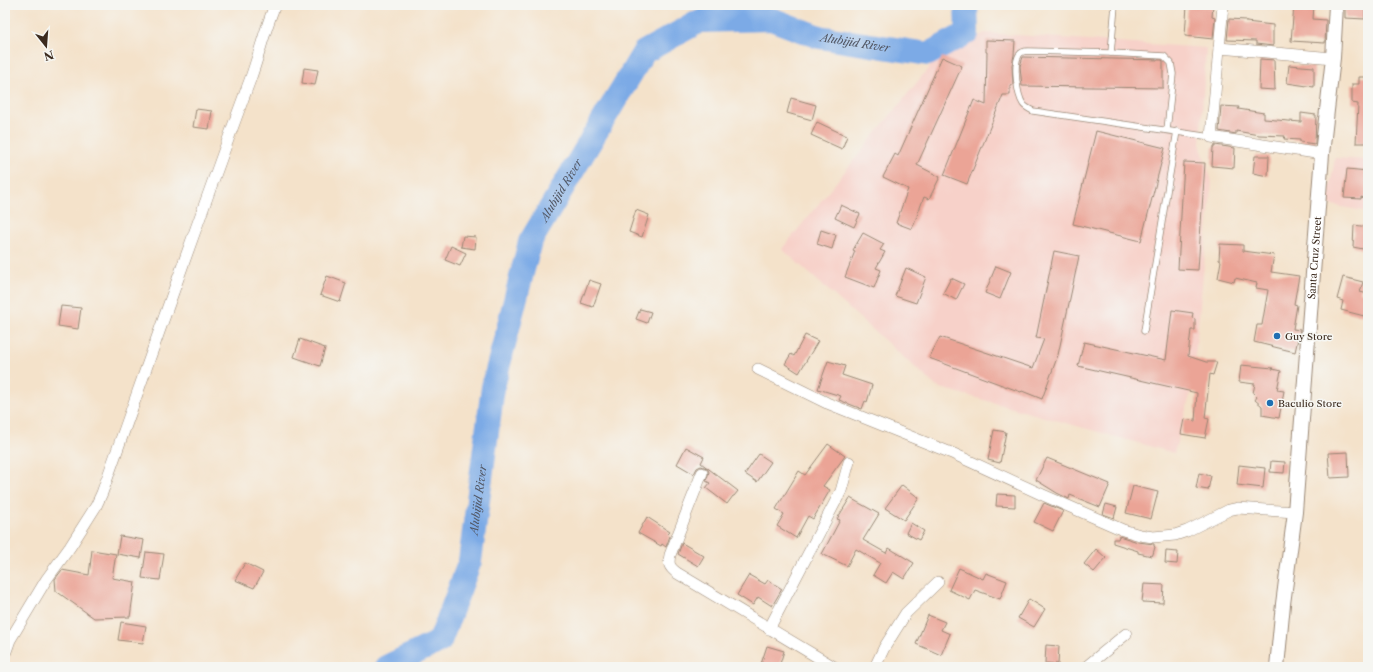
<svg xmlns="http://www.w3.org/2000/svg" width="1373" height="672" font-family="'Libre Caslon Text',serif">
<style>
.built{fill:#f7d1c9}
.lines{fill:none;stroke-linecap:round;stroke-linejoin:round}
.river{stroke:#7caae6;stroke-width:24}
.building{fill:#eba496}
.service-casing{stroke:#988674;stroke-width:7}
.minor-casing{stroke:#988674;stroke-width:12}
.tertiary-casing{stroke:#988674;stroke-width:16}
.service{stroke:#fff;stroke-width:5.5}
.minor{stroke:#fff;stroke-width:11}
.tertiary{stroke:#fff;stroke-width:14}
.poi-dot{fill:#1f6fb2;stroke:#f6f6f2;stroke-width:1.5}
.labels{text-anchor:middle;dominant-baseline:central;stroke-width:3;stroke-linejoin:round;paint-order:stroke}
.street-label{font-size:10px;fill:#3b2a1e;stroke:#f6f6f2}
.poi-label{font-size:10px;fill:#3b2a1e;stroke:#f6f6f2;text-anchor:start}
.water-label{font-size:11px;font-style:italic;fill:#525764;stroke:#f6f6f2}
</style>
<rect width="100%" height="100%" fill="#f6f6f2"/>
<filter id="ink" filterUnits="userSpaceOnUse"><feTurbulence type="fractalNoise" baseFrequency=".025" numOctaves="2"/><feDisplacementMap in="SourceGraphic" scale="8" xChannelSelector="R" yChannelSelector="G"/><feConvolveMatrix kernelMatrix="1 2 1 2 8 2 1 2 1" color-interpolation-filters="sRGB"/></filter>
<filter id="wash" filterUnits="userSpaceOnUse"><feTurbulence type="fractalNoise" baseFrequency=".012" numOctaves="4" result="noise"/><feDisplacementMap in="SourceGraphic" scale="16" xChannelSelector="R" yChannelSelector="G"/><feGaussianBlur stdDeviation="0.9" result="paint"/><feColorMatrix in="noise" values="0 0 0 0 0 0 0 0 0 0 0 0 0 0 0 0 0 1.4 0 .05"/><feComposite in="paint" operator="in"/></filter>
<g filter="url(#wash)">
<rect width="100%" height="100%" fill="#f4e2ca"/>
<g class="built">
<polygon points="985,33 1206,48 1200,144 1212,182 1192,388 1174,453 937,387 782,249 940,54"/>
<polygon points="1335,158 1368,160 1368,212 1327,204"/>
</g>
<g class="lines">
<path class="river" id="s1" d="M386,667l54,-26 30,-80 23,-174 37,-145 114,-190 56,-31 71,-2 48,18 109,17 39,-21 -1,-28"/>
</g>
<g id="blocks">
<g class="building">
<polygon points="1187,5 1213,5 1212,17 1215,18 1213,39 1185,36"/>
<polygon points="1294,5 1314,5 1313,19 1326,20 1325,43 1291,41"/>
<polygon points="1345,5 1365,5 1365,19 1345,18"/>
<polygon points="1229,19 1246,20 1246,22 1273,25 1273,46 1256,44 1256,41 1227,40"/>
<polygon points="986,40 1015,41 1014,55 1012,65 1013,85 1010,85 1010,95 1003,95 967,184 944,175 974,100 986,105 987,52 986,52"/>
<polygon points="942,57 962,66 917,165 940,177 929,199 924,197 912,229 896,223 908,189 883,177 895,154 898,156"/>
<polygon points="1023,57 1162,60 1163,61 1163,88 1022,86 1020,66"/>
<polygon points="1260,59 1274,60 1275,90 1259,89"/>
<polygon points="1289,65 1314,67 1314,87 1287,83"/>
<polygon points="304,68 318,70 315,85 302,83"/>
<polygon points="1359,77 1368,77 1368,143 1356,143 1358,104 1352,103 1352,84 1359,84"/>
<polygon points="791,98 816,105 812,120 787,113"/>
<polygon points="1221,106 1239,107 1238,109 1264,113 1264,119 1301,122 1301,113 1316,115 1315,144 1300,142 1300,140 1284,139 1285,136 1259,135 1236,131 1236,134 1219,131"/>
<polygon points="196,109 212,111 209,129 193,127"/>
<polygon points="817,122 847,136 842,149 811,135"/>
<polygon points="1096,131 1165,148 1141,241 1073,224"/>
<polygon points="1215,145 1235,148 1234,168 1212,166 1213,147 1215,147"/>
<polygon points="1255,156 1269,156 1268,176 1253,173"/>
<polygon points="1184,162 1205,163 1198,270 1178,269"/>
<polygon points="1347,169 1368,171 1368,199 1361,197 1361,199 1344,198"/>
<polygon points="841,205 860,214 854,227 835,218"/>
<polygon points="636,210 649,215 642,237 629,232"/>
<polygon points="1354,225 1368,227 1368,250 1353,247"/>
<polygon points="821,230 836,235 832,249 817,244"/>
<polygon points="863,233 884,244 880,250 885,252 876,268 881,270 874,288 845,277 855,251 853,250"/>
<polygon points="463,236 476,237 475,249 461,247"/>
<polygon points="1220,244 1243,245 1243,251 1274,255 1271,272 1299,276 1294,304 1297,305 1293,329 1300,330 1295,352 1254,342 1257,325 1262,325 1268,290 1256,288 1257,283 1235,278 1234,282 1218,278 1221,261 1219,260"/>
<polygon points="451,246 466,253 460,266 445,260"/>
<polygon points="1054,251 1079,256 1058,355 1042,399 1022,391 1021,392 929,358 940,337 1033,368 1044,339 1036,338"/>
<polygon points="996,266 1011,272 1000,299 985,293"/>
<polygon points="906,268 926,277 916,303 895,296"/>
<polygon points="327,276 346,283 340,302 320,295"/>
<polygon points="1343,277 1363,282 1360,292 1368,294 1368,301 1364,316 1341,310 1343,301 1337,299"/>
<polygon points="951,278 964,284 956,300 943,293"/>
<polygon points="589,280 601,284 593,307 581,303"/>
<polygon points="61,306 81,308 78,329 58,326"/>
<polygon points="640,309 651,312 647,323 636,319"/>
<polygon points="1172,310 1193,313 1192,318 1195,319 1195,330 1191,330 1188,356 1206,362 1217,362 1213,375 1210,374 1205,418 1209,419 1205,438 1181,434 1184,419 1195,421 1197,393 1078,366 1084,342 1166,360"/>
<polygon points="805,335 818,341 799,373 785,364 791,354 794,356"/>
<polygon points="300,339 325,348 320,366 294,357"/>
<polygon points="828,361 845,366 842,375 872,385 867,402 865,401 862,409 839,400 841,396 818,389"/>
<polygon points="1241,365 1273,368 1272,369 1281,371 1277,390 1284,391 1279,418 1262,415 1262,406 1255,400 1257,397 1253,393 1255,384 1239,382"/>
<polygon points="994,430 1006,432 1000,463 988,460"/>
<polygon points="828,444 845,456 823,486 830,490 813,519 808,516 796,538 777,526 784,514 776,509 799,471 805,475"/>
<polygon points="686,447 704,457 701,463 738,491 734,496 733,496 727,504 706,488 710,483 706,481 709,472 707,468 701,466 697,468 694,474 677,464"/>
<polygon points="1348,452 1349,477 1330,478 1328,453"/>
<polygon points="759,454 771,462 757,482 745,474"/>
<polygon points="1047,458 1110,484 1100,507 1070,495 1069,499 1057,493 1036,480"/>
<polygon points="1271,461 1285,462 1284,473 1270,472"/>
<polygon points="1239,465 1265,468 1263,488 1237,485"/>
<polygon points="1199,473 1211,476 1208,490 1196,488"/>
<polygon points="902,485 919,498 904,520 885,508"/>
<polygon points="1133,486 1158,492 1151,519 1126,513"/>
<polygon points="997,494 1015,495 1015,507 996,506"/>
<polygon points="850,498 879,514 863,540 886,553 889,548 914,563 904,579 893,572 886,583 873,575 880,563 856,549 847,566 822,554 840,520 837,519"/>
<polygon points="1044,503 1063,511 1053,531 1034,522"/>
<polygon points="1106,504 1117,507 1114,518 1103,514"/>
<polygon points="647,517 670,532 668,534 670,536 666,547 662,544 661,546 638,533"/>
<polygon points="911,523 924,531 919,540 906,533"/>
<polygon points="120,536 144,540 141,558 117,554"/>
<polygon points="1119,536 1138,542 1154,544 1154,546 1155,547 1153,554 1152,556 1138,553 1138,551 1113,543 1113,539 1118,539"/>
<polygon points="682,543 704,556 698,566 678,554"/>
<polygon points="1096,549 1106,558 1094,572 1084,564"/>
<polygon points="92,550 116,554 112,578 135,582 130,617 94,618 56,591 55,579 62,570 89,575"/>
<polygon points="1166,551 1178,552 1177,564 1165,563"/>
<polygon points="146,552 164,554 160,580 142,578"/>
<polygon points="245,563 263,572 254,588 235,580"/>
<polygon points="959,568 983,579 986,573 1007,581 1000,599 975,590 970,600 949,590"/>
<polygon points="749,575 765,584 768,580 782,589 772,606 758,597 753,605 737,595"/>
<polygon points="1144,584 1164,585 1163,603 1142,602"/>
<polygon points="1029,599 1045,609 1034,627 1018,618"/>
<polygon points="928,615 945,622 941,630 950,634 941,655 916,644"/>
<polygon points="121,622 146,626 143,643 118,640"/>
<polygon points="1046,645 1059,646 1058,664 1045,663"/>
<polygon points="767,646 784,651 779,667 760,667"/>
</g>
</g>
</g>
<g filter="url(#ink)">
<use href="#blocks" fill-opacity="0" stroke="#988674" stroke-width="1"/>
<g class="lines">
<g class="service-casing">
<g id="service">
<polyline points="1115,5 1111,53 1164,56 1171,63 1173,74 1167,130"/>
<path d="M1111,53l-83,-2c-3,0 -7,1 -9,4 -6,9 -2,40 4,49 2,3 6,5 10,7l178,26"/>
<polyline points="1144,331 1177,131"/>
</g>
</g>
<g class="minor-casing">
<g id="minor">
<polyline points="1223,5 1211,137 1322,154"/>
<polyline points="1219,48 1333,58"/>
<polyline points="758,369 827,403 954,454 1043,495 1123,530 1140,535 1153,537 1175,535 1187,531 1229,510 1238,508 1295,512"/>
<path d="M702,473l-32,82c-2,9 -1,12 7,18l157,94"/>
<polyline points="769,629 841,491 849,462"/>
<path d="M5,654l5,-14 36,-60 24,-33 26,-41 6,-13c49,-138 97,-276 148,-413 9,-25 15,-51 25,-75"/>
<polyline points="875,667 884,648 906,613 938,582"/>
<polyline points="1086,667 1126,634"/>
</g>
</g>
<g class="tertiary-casing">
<g id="tertiary">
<path id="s2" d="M1277,667l6,-63 12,-92 27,-358 11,-96 3,-53"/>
</g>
</g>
<use href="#service" class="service"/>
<use href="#minor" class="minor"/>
<use href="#tertiary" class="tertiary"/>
</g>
</g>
<g class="poi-dot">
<circle cx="1277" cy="336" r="4"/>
<circle cx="1270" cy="403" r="4"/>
</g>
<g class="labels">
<g class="street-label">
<text stroke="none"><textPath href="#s2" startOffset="411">Santa Cruz Street</textPath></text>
</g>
<g class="poi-label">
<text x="1285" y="336">Guy Store</text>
<text x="1278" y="403">Baculio Store</text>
</g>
<g class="water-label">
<text stroke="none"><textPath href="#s1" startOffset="915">Alubijid River</textPath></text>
<text stroke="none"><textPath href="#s1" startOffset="531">Alubijid River</textPath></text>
<text stroke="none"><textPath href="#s1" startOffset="207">Alubijid River</textPath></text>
</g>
</g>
<rect width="1373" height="672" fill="none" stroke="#f6f6f2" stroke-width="20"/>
<g transform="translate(46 46) rotate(163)" stroke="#f6f6f2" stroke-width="3" paint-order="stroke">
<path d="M0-3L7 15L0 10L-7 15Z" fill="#3b2a1e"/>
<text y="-6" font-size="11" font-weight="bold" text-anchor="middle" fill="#3b2a1e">N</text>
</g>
</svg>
